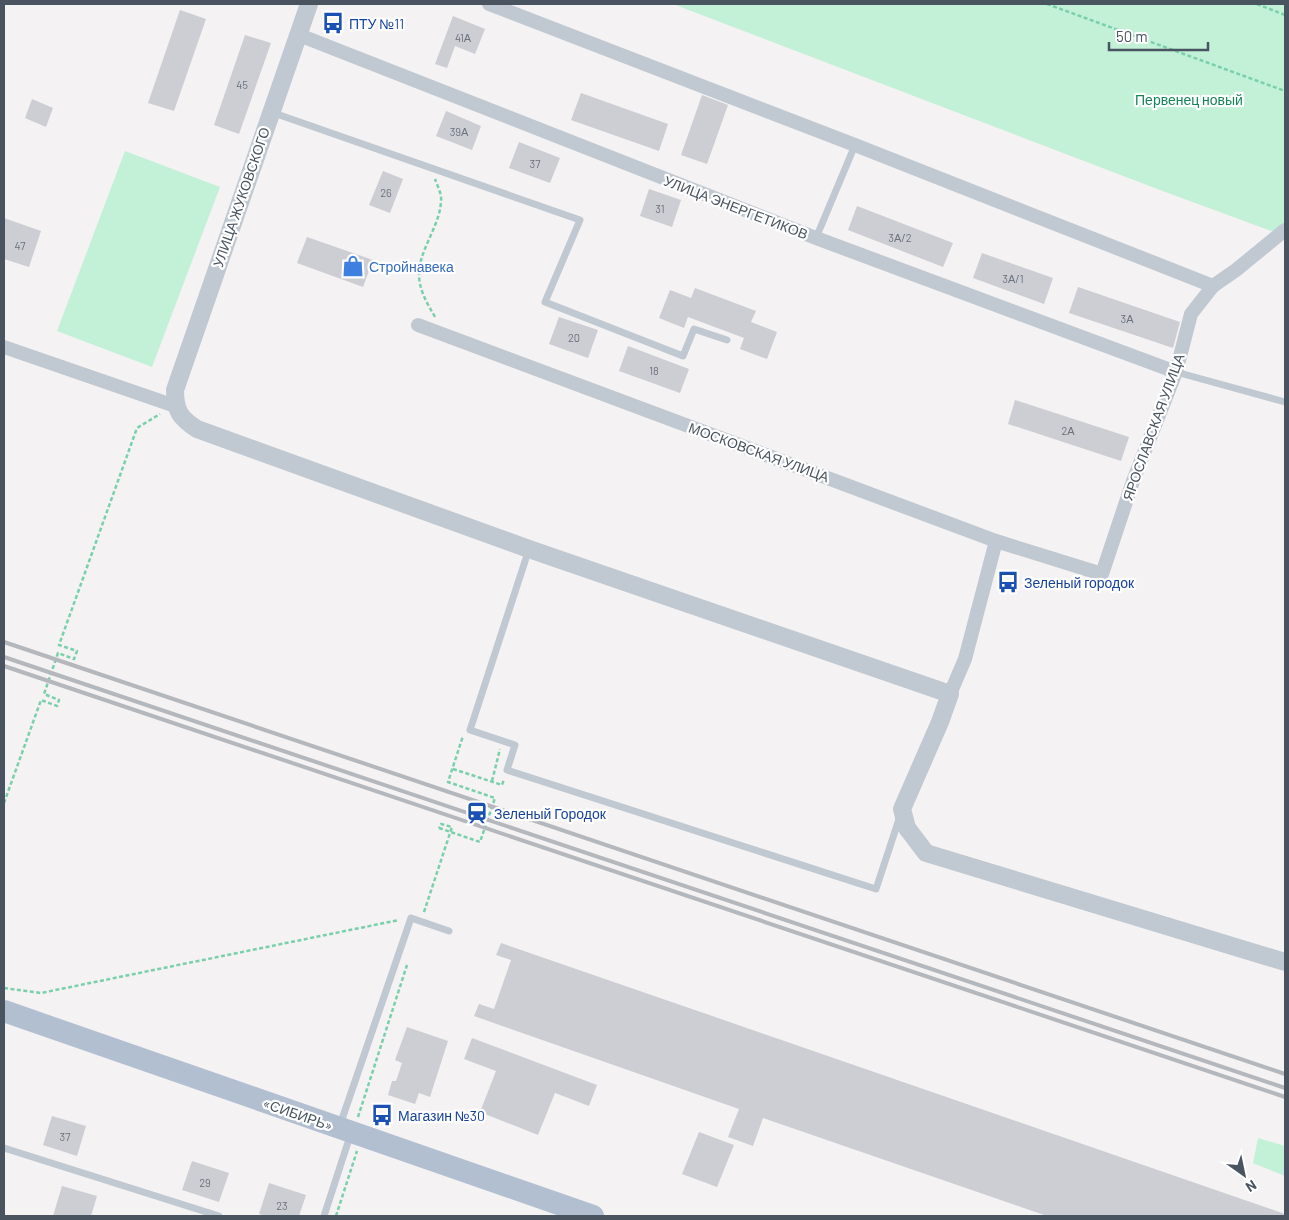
<svg xmlns="http://www.w3.org/2000/svg" width="1289" height="1220" font-family="Barlow,sans-serif">
<style>
.green{fill:#c2f1d7}
.building{fill:#ccced4}
.lines{fill:none;stroke-linecap:round;stroke-linejoin:round}
.path{stroke:#79d0ab;stroke-width:2.5;stroke-dasharray:4 2.5;stroke-linecap:butt}
.service{stroke:#c0c8d1;stroke-width:7}
.minor{stroke:#c0c8d1;stroke-width:14}
.tertiary{stroke:#c0c8d1;stroke-width:18}
.primary{stroke:#b2bfd0;stroke-width:22}
.rail{stroke:#b4b7bc;stroke-width:4}
.labels{text-anchor:middle;dominant-baseline:central;stroke-width:4.5;stroke-linejoin:round;paint-order:stroke}
.number-label{font-size:11px;fill:#6a727d}
.transit-label{font-size:14px;fill:#164399;stroke:#fff;text-anchor:start}
.park-label{font-size:14px;fill:#168555;stroke:#fff}
.street-label{font-size:14px;fill:#495460;stroke:#fff}
.shop-label{font-size:14px;fill:#366cbe;stroke:#fff;text-anchor:start}
</style>
<rect width="100%" height="100%" fill="#f4f2f2"/>
<g class="green">
<polygon points="673,4 1285,4 1285,236 1160,190"/>
<polygon points="125,151 220,187 152,367 57,331"/>
<polygon points="1258,1138 1285,1146 1285,1176 1253,1163"/>
</g>
<g class="building">
<polygon points="180,10 206,19 174,111 148,103"/>
<polygon points="453,16 485,29 475,54 455,46 447,68 435,64"/>
<polygon points="245,35 271,43 239,134 214,125"/>
<polygon points="581,93 668,124 659,151 571,120"/>
<polygon points="702,95 728,105 707,164 681,155"/>
<polygon points="32,99 53,108 46,127 25,118"/>
<polygon points="446,111 481,126 472,150 436,136"/>
<polygon points="519,142 560,158 550,183 509,168"/>
<polygon points="383,171 403,179 390,213 369,205"/>
<polygon points="649,189 681,200 672,227 640,216"/>
<polygon points="857,206 953,243 943,267 848,230"/>
<polygon points="4,218 41,231 29,267 4,259"/>
<polygon points="307,237 373,260 363,287 297,263"/>
<polygon points="982,253 1053,278 1044,304 973,278"/>
<polygon points="1078,287 1180,322 1173,348 1069,313"/>
<polygon points="695,288 756,311 751,322 777,332 767,359 740,349 744,338 688,317 684,328 659,318 670,290 691,298"/>
<polygon points="559,317 598,330 588,358 549,344"/>
<polygon points="628,346 689,369 680,393 619,371"/>
<polygon points="1015,400 1129,437 1121,461 1008,424"/>
<polygon points="501,943 1285,1214 1285,1216 1047,1216 763,1118 753,1146 728,1137 739,1109 474,1016 479,1004 494,1009 511,960 496,955"/>
<polygon points="407,1027 448,1041 430,1097 419,1093 415,1104 388,1095 392,1081 396,1081 402,1063 395,1060"/>
<polygon points="472,1038 597,1085 589,1106 555,1093 538,1135 480,1112 496,1071 464,1059"/>
<polygon points="52,1116 86,1126 77,1156 43,1145"/>
<polygon points="699,1132 734,1145 717,1187 682,1174"/>
<polygon points="192,1161 229,1173 219,1202 182,1190"/>
<polygon points="269,1183 306,1195 299,1216 266,1216 259,1214"/>
<polygon points="62,1186 97,1196 91,1216 53,1216"/>
</g>
<g class="lines">
<g class="path">
<polyline points="1047,4 1285,91"/>
<polyline points="1257,4 1285,15"/>
<path d="M435,317c-8,-14 -16,-27 -16,-43 0,-24 21,-48 22,-73 1,-7 -4,-16 -6,-22"/>
<polyline points="453,769 502,785 504,779"/>
<polyline points="492,781 500,749"/>
<polyline points="4,803 41,700 57,706 59,700 44,694 58,653 74,659 77,651 59,645 137,428 160,414"/>
<polyline points="439,828 480,842 495,798 448,782 463,736"/>
<polyline points="424,912 452,827 441,824 439,828"/>
<polyline points="4,988 41,993 399,920"/>
<polyline points="358,1117 407,965"/>
<polyline points="336,1216 357,1151"/>
</g>
<g class="service">
<polyline points="271,112 580,220 545,302 683,356 694,329 727,340"/>
<polyline points="816,238 855,145"/>
<polyline points="1176,372 1285,402"/>
<polyline points="529,549 470,730 515,745 507,770 876,889 900,816"/>
<polyline points="340,1125 411,918 449,931"/>
<polyline points="4,1148 219,1216"/>
<polyline points="324,1216 350,1136"/>
</g>
<g class="minor">
<polyline points="489,4 855,145 1213,286"/>
<polyline points="299,35 816,238 1176,372"/>
<polyline points="418,325 996,541 1102,574 1133,481 1176,372 1191,314 1213,286 1236,270 1285,230"/>
<polyline points="4,347 175,406"/>
<polyline points="950,694 965,659 996,541"/>
</g>
<path class="tertiary" d="M309,4l-134,386c0,21 5,28 22,39l332,120 421,145 -10,28 -38,87 5,19 19,25 359,109"/>
<polyline class="primary" points="4,1011 593,1216"/>
<g class="rail">
<polyline points="4,642 1285,1074"/>
<polyline points="4,657 1285,1088"/>
<polyline points="4,666 1285,1097"/>
</g>
</g>
<defs>
<g id="bus-bare" transform="scale(1.725)"><path d="M-5-6H5V4H4V6H2V4H-2V6H-4V4H-5ZM-3.5-4V0h7V-4ZM-3.5 1.2v1.5H-2V1.2ZM2 1.2v1.5H3.5V1.2Z" fill="#1a4fb4" stroke="#fff" stroke-width="2.5" paint-order="stroke"/></g>
<g id="shop-bare" transform="scale(1.725)"><path d="M-5-2.5h2.3a2.7 3.5 0 0 1 5.4 0H5L5.5 6h-11ZM-1.5-2.5h3a1.5 2.3 0 0 0-3 0Z" fill="#3f7fe0" stroke="#fff" stroke-width="2.5" paint-order="stroke"/></g>
<g id="station-bare" transform="scale(1.725)"><path d="M-3-6H3Q5-6 5-4V2Q5 4 3 4L4.5 6H3L1.5 4h-3L-3 6H-4.5L-3 4Q-5 4-5 2V-4Q-5-6-3-6ZM-3.5-4v3h7v-3ZM-3.5 1v1.5H-2V1ZM2 1v1.5H3.5V1Z" fill="#1a4fb4" stroke="#fff" stroke-width="2.5" paint-order="stroke"/></g>
</defs>
<g fill-rule="evenodd">
<use href="#bus-bare" x="333" y="23"/>
<use href="#shop-bare" x="353" y="266"/>
<use href="#bus-bare" x="1008" y="582"/>
<use href="#station-bare" x="477" y="813"/>
<use href="#bus-bare" x="382" y="1115"/>
</g>
<g class="labels">
<g class="number-label">
<text x="463" y="37">41А</text>
<text x="242" y="84">45</text>
<text x="459" y="131">39А</text>
<text x="535" y="163">37</text>
<text x="386" y="192">26</text>
<text x="660" y="208">31</text>
<text x="900" y="237">3А/2</text>
<text x="20" y="245">47</text>
<text x="1013" y="278">3А/1</text>
<text x="1127" y="318">3А</text>
<text x="574" y="337">20</text>
<text x="654" y="370">18</text>
<text x="1068" y="430">2А</text>
<text x="65" y="1136">37</text>
<text x="205" y="1182">29</text>
<text x="282" y="1205">23</text>
</g>
<g class="transit-label">
<text x="349" y="23">ПТУ №11</text>
<text x="1024" y="582">Зеленый городок</text>
<text x="494" y="813">Зеленый Городок</text>
<text x="398" y="1115">Магазин №30</text>
</g>
<g class="park-label">
<text x="1189" y="99">Первенец новый</text>
</g>
<g class="street-label">
<text transform="translate(241 197) rotate(-71)">УЛИЦА ЖУКОВСКОГО</text>
<text transform="translate(736 207) rotate(21)">УЛИЦА ЭНЕРГЕТИКОВ</text>
<text transform="translate(1153 427) rotate(-70)">ЯРОСЛАВСКАЯ УЛИЦА</text>
<text transform="translate(759 452) rotate(20)">МОСКОВСКАЯ УЛИЦА</text>
<text transform="translate(298 1114) rotate(19)">«СИБИРЬ»</text>
</g>
<g class="shop-label">
<text x="369" y="266">Стройнавека</text>
</g>
</g>
<rect width="1289" height="1220" fill="none" stroke="#495460" stroke-width="10"/>
<g transform="translate(1244 1175) rotate(147)" stroke="#ffffff" stroke-width="4" paint-order="stroke">
<path d="M0-4L9 19L0 12L-9 19Z" fill="#495460"/>
<text y="-8" font-size="14" font-weight="bold" text-anchor="middle" fill="#495460">N</text>
</g>
<path d="M1109 42v8h99v-8" fill="none" stroke="#495460" stroke-width="2.5"/>
<text x="1116" y="42" font-size="15" fill="#495460" stroke="#ffffff" stroke-width="4" paint-order="stroke">50 m</text>
</svg>
